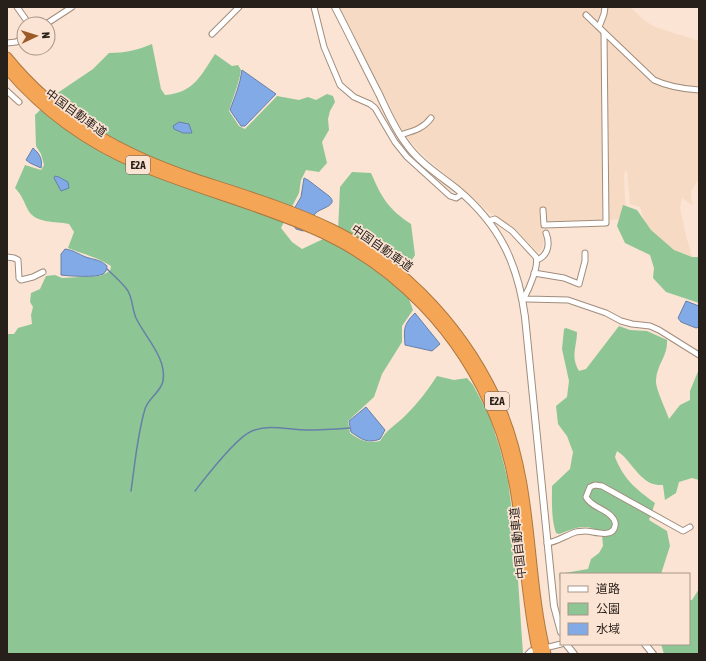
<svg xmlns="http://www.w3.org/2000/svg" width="706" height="661" font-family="'Asap Condensed','Noto Sans JP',sans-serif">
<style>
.built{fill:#f6dac3}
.green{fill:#8dc694}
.water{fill:#82aae6;stroke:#6780a8}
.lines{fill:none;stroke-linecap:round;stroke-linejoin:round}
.stream{stroke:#6780a8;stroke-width:1.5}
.minor-casing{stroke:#a18d7d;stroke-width:7}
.tertiary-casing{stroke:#a18d7d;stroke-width:8}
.motorway-casing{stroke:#ac7741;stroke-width:11}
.minor{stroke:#fff;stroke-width:5}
.tertiary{stroke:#fff;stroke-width:6}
.motorway{stroke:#f4a656;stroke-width:9}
.labels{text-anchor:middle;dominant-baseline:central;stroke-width:3.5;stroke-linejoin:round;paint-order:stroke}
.shield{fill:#fbe4d3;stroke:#675a51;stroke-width:1}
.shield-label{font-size:11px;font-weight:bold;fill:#271f19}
.street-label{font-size:12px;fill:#271f19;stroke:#fbe4d3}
</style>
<rect width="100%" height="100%" fill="#fbe4d3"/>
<polygon class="built" points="340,7 630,7 645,21 655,27 699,41 699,179 691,191 692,205 682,198 680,208 686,236 697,273 649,236 640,207 630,204 627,171 625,171 624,176 626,219 542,224 544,235 543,247 538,253 518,232 490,213 422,154 408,139 399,126 345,22"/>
<g class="green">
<path d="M152,44l9,45 4,6c29,-2 36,-20 50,-41l17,12 6,-1 3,5c-2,14 -8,27 -12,41l10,15 6,3 32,-33 22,4 9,-3 8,3 11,-6 6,2 2,6 -5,9 -2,8 1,11 -7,12 5,21 -8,9 -13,-2 -5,10 -2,13 -18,35 11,14 10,7 36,-17 2,-45 12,-15 19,1c11,25 17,36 40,51l4,31 -14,23 12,32 -11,16v16l-20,32 -8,23 -26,24 2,12c10,7 17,11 30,8 8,-13 16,-16 26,-26 12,-12 22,-25 31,-39l17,4 13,-2 6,7 16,30 11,34 8,32 7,54 8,119h-516v-320h7l4,-6 14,-4 -1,-9 2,-8 -3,-5 1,-9 9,-4 6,-13 9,-1 7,3 38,-2 10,-5 1,-5c-14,-9 -28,-12 -43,-18l6,-16 -5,-8c-14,-3 -33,0 -41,-14 -4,-8 -6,-15 -13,-22l10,-23 16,5 3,-5 -3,-11 -5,-8 -1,-31 21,-21 37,-25 16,-16c16,0 29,-3 43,-9z"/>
<polygon points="623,205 637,210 651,230 674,250 692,257 699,257 699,303 666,292 653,278 654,268 650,255 625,243 617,226"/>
<path d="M619,326l11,4 17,1 20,9c1,16 -10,24 -11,40 -1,8 10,30 13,39l11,-14 10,-5v-9l9,-22v111l-7,-2 -13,4 -3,11 -11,7 -2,-15c-3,0 -7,0 -10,-1 -15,-5 -23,-25 -36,-33l-2,6c9,23 21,32 40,46l-6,17 18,11 3,15 -9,28h-100v18l-2,-18 29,-5 3,-10 8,-6 4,-7 -1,-12c-15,-12 -26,-6 -43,0l-3,-1c-5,-15 -4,-31 -4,-47l18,-17 3,-17 -6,-16 -9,-12 -2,-18 11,-9 2,-16 -7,-32 2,-20 2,-1 11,4c0,15 -7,24 2,39l7,-2z"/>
<polygon points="699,589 699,654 664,654 661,644 689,644 689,600 692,600"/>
</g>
<g class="water">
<path d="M242,70l34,24 -31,32h-4l-11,-16c5,-14 10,-25 12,-40z"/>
<polygon points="179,122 189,124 192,133 183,133 174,129 173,126"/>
<path d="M33,148c6,5 10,11 8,20l-11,-5 -4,-3z"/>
<polygon points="55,176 59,177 68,182 69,188 61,191 54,178"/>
<path d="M304,178l4,2 21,16c11,10 -10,12 -14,18 -4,4 -6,10 -8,15l-4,2 -7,-2 -4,-6 2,-14 7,-12z"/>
<path d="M65,249c9,1 16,7 24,9 7,2 12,2 18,8 0,3 -1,6 -4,8 -7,4 -34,2 -42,1v-21z"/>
<polygon points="686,301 699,306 699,327 696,328 681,322 678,318"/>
<path d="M415,313l25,31 -8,7 -27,-6c-1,-16 -2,-20 10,-32z"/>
<path d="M366,407l19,23 -5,9c-12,5 -19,0 -29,-7l-2,-11z"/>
</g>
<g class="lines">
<g class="stream">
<path d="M107,269c7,7 16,14 21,22 5,9 4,18 8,27 9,19 31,40 27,63 -2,11 -15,17 -18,28 -8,27 -10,55 -14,82"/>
<path d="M195,491c11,-14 41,-54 57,-60 17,-7 37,-1 55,-1 14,0 29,-1 43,-2"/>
</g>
<g class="minor-casing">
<g id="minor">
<polyline points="17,7 29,24"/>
<polyline points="314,7 324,47 340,85 354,97 370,104 375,108 395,142 407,157 450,196 456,198 462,194"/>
<path d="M586,15l68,65c15,7 29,9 45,10"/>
<polyline points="46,24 72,7"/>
<polyline points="599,27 604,14 605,7"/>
<polyline points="212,34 239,7"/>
<polyline points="7,43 16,42 24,38"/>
<polyline points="7,91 19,102"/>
<path d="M400,135c13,-4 23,-6 31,-17"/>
<polyline points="543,210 544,225 606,223 604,33"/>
<path d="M488,221l7,-2 17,12 24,26c3,9 -7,32 -12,41"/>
<polyline points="7,257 14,258 18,260 19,278 21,280 33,277 43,272"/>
<path d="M537,260c12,-5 13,-17 9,-27"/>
<polyline points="534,273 564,278 579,284 585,261 585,253"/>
<polyline points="522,298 527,299 568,300 606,313 621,321 632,324 650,326 659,330 699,355"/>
<path d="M547,543c10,-1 19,-8 29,-11 2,0 6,-1 9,-1 8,0 28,8 30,-5 1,-3 -1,-7 -3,-9 -7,-9 -20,-9 -26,-20l4,-10 5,-2 7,1 81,45 7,-4"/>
<polyline points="549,647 561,644"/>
<polyline points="528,654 531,651"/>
</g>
</g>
<g class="tertiary-casing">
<g id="tertiary">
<path d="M335,7c15,29 29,58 44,87 8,17 16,36 28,51 13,18 32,30 50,44 42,35 61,74 68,128l26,260 3,29 7,26"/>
<polyline points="566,644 574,654"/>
<polyline points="645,644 653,654"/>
</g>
</g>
<g class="motorway-casing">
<g id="motorway">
<path d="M7,57c50,62 115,97 189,122 46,15 93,29 136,50 77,38 137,105 170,183 32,78 24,162 44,242"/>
<path d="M7,69c36,42 82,75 132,96 57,24 117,39 174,64 83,36 148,104 182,188 31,75 25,158 43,237"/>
</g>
</g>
<use href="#minor" class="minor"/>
<use href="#tertiary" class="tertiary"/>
<use href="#motorway" class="motorway"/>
</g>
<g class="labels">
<g class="shield">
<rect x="126" y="156" width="24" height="18" rx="3"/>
<rect x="485" y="392" width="24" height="18" rx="3"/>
</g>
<g class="shield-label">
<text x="138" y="165">E2A</text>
<text x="497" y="401">E2A</text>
</g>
<g class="street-label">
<text transform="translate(76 113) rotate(36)">中国自動車道</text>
<text transform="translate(382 248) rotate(35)">中国自動車道</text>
<text transform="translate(518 543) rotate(-96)">中国自動車道</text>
</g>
</g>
<rect width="706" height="661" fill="none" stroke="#271f19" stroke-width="16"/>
<rect x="560" y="573" width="130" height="72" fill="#fbe4d3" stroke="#a69589"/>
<rect x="568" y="586" width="20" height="6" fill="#ffffff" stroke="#a69589"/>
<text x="596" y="593" font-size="12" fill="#271f19">道路</text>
<rect x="568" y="603" width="20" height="12" fill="#8dc694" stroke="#a69589"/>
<text x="596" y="613" font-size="12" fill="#271f19">公園</text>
<rect x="568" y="623" width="20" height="12" fill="#82aae6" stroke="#a69589"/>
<text x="596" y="633" font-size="12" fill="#271f19">水域</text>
<g transform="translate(36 36) rotate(86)"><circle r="19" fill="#fbe4d3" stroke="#a69589"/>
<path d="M0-3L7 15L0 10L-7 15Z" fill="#9c5a27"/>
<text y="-6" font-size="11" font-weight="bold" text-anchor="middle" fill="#271f19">N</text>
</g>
</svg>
